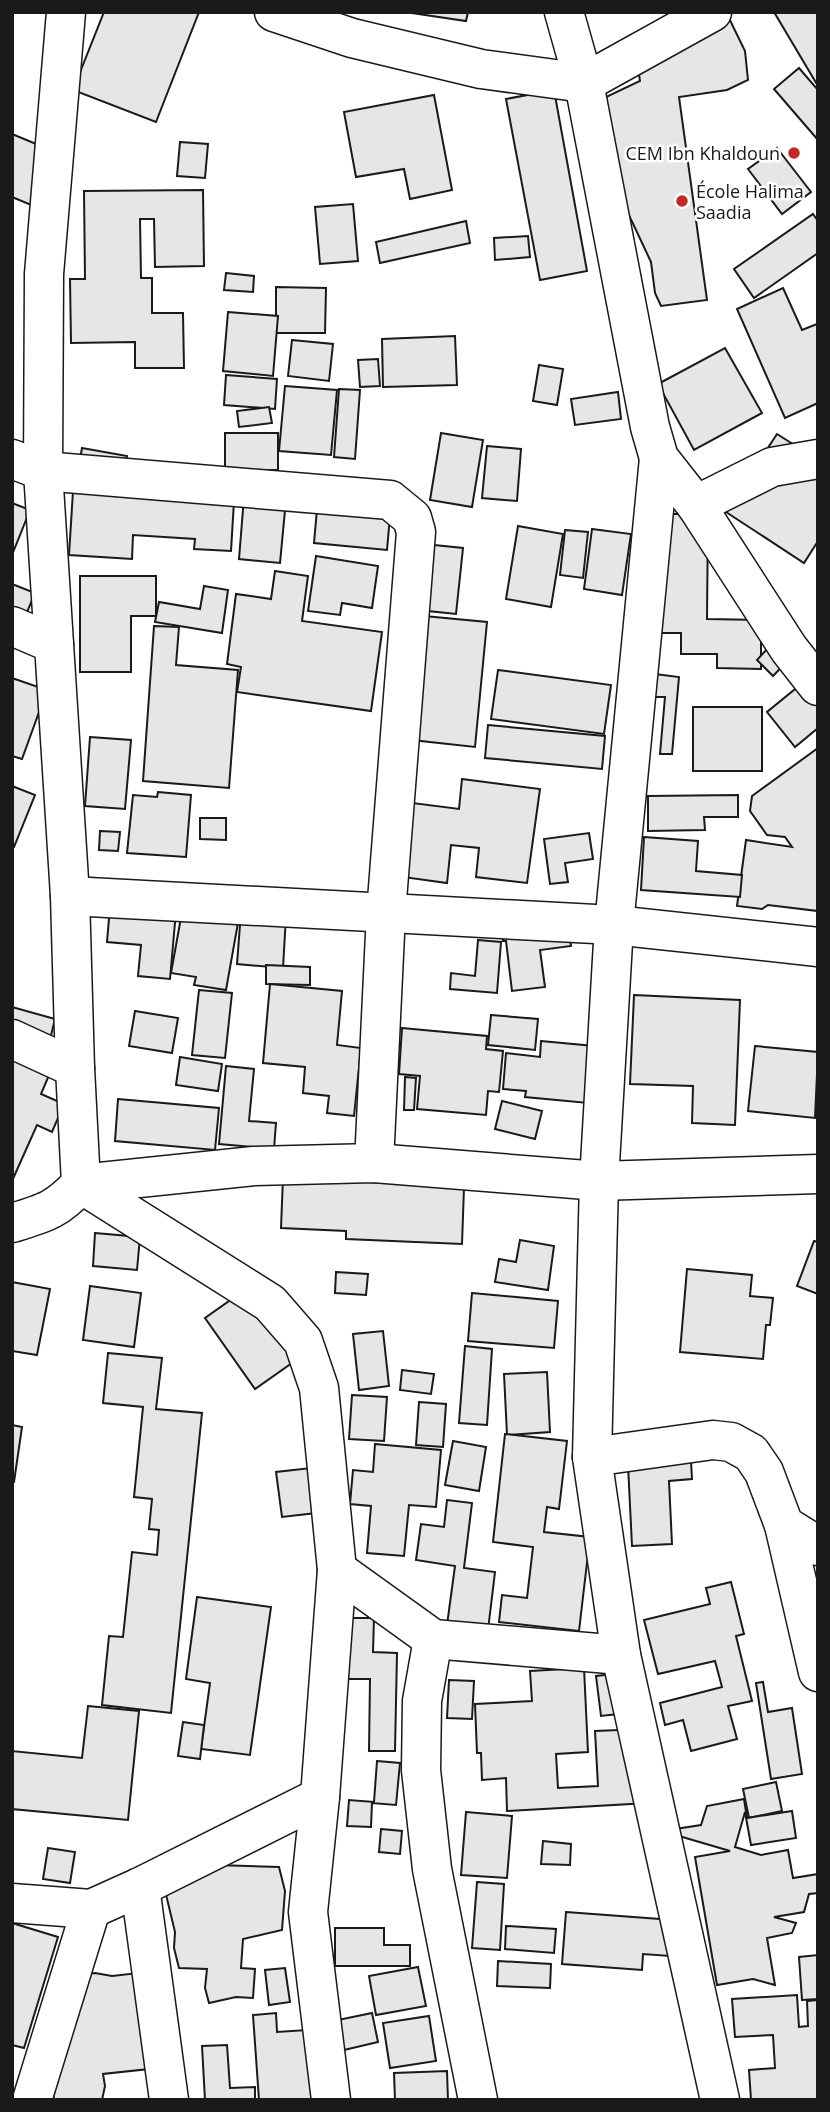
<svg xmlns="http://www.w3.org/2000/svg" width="830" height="2112" font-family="'Open Sans',sans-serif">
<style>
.building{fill:#e6e6e6;stroke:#1a1a1a;stroke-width:2}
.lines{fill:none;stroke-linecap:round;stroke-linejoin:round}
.minor-casing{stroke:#1a1a1a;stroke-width:41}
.minor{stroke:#fff;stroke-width:38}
.poi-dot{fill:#c62828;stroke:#fff;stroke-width:2.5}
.labels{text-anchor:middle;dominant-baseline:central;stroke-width:5;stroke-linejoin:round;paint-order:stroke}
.poi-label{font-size:18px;fill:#1a1a1a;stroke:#fff;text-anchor:end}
</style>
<rect width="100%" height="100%" fill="#fff"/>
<g class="building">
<polygon points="104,12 199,12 156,122 73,90"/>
<polygon points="405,12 468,12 466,21"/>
<polygon points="726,12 745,51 748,80 727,90 679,97 707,300 661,306 655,293 651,262 620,196 606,97 640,81 635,49"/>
<polygon points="774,12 818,12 818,86"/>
<polygon points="799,68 818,90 818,140 774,89"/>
<polygon points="554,90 587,271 540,280 506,99"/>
<polygon points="434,95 452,190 410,199 404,169 356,177 344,112"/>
<polygon points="12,134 58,153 36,207 12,197"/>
<polygon points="180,142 208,144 205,178 177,176"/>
<polygon points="777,148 811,192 782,214 748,169"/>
<polygon points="203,190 204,266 155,267 154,219 140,219 141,278 152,278 152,313 183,313 184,368 135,368 135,342 71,343 70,279 85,279 84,191"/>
<polygon points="353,204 358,261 320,264 315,207"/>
<polygon points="813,214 818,221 818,253 754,298 734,269"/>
<polygon points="466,221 470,243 380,263 376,242"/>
<polygon points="528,236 530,257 495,260 494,238"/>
<polygon points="226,273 254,276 253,292 224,290"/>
<polygon points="276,287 326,288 325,333 276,333"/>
<polygon points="783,288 802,330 817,324 818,326 818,403 785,418 737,309"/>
<polygon points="228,312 278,316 273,376 223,371"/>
<polygon points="455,336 457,385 383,387 382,339"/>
<polygon points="292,340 333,344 329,381 288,376"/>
<polygon points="725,348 762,413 694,450 658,384"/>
<polygon points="378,359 380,386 360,387 358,360"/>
<polygon points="539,365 563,369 557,405 533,401"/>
<polygon points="226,375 277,379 275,409 224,405"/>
<polygon points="285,386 337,390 331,455 279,451"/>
<polygon points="339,389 360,390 355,459 334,457"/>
<polygon points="618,392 621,419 575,425 571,399"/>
<polygon points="269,407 272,423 239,427 237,411"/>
<rect x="225" y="433" width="53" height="37"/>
<polygon points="441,433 483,440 472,507 430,500"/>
<polygon points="777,434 818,460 818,541 804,563 726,512"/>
<polygon points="487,446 521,449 517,501 482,498"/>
<polygon points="82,448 127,456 123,479 78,471"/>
<polygon points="73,491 234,501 231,551 194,549 195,539 133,535 132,559 69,555"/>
<polygon points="244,497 286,500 280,563 239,559"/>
<polygon points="318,498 391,505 387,550 314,543"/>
<polygon points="12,503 30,510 12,555"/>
<polygon points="660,514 708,514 707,619 761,620 761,669 717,668 717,654 681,654 681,633 659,633"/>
<polygon points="518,526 563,534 551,607 506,599"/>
<polygon points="592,529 631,534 622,595 584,589"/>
<polygon points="565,530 588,532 583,578 560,575"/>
<polygon points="434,545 463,548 456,614 428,611"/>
<polygon points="316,556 378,566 372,608 342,603 340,615 308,611"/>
<polygon points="275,571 308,576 302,621 382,632 371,711 237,692 241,667 227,664 236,594 271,599"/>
<polygon points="80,576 156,576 156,616 131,616 131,672 80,672"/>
<polygon points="12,584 35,593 23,622 12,618"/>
<polygon points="204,586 228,590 222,633 155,622 159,602 200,609"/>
<polygon points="424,616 487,622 475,747 412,740"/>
<polygon points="154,626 179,627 176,665 238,670 229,788 143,781"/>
<polygon points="780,635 797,651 773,676 757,660"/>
<polygon points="498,670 611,685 604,734 491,719"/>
<polygon points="655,674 679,677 672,754 660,754 665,697 653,697"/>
<polygon points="12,678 47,690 22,759 12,756"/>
<polygon points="805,681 818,696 818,728 795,747 767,712"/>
<rect x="693" y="707" width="69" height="64"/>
<polygon points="488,725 605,736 602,769 485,758"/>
<polygon points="90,737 131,740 125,809 85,806"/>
<polygon points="818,748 818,911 768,905 762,909 737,906 746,840 792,847 785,837 767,835 750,811 752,796"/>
<polygon points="462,779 540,789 527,883 476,877 479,848 451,845 447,883 403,877 413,803 459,809"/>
<polygon points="12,786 35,795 14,847 12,847"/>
<polygon points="158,792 191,795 186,857 127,853 133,795 157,797"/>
<polygon points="738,795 738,817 704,817 705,830 648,831 648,796"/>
<polygon points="200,818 226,818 226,840 200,839"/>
<polygon points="100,831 120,832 118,851 99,850"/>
<polygon points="589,833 593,859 565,863 568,882 550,884 544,839"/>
<polygon points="644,837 698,841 696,871 742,875 740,897 641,890"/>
<polygon points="111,895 177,900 170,979 138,976 141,945 107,942"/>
<polygon points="241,906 226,990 194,985 196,977 171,973 182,912"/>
<polygon points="566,910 571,946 540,950 545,987 512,991 506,941 503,941 501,926"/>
<polygon points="241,912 286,916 283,968 237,964"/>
<polygon points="478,940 501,942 497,993 450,989 451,973 475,976"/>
<polygon points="266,965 310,967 310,985 266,984"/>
<polygon points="270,984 342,991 337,1045 361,1048 354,1116 327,1113 329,1096 303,1093 305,1067 263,1063"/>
<polygon points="199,990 232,993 225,1058 192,1055"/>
<polygon points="634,995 740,1000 735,1125 692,1123 693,1086 630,1084"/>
<polygon points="12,1007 55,1019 49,1044 12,1034"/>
<polygon points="135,1011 178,1018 172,1053 129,1046"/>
<polygon points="491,1015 538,1019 535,1050 488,1045"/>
<polygon points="402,1028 487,1036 486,1049 503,1051 499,1092 488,1091 486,1115 417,1109 420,1076 399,1074"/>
<polygon points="541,1041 594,1046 588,1103 525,1097 526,1091 503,1089 506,1053 540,1057"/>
<polygon points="12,1042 55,1061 41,1094 64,1104 52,1132 37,1125 12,1181"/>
<polygon points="755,1046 818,1052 815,1118 748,1111"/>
<polygon points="180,1057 222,1064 218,1091 176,1085"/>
<polygon points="226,1066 254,1069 249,1121 276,1123 274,1149 219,1144"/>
<polygon points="405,1077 416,1078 414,1110 404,1110"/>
<polygon points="118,1099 219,1108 215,1150 115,1141"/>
<polygon points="502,1101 542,1111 535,1139 495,1129"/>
<polygon points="284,1152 465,1160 462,1244 346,1239 346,1231 281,1228"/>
<polygon points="95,1233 140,1237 137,1270 93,1266"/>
<polygon points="520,1240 554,1246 548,1290 495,1282 499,1259 516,1262"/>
<polygon points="814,1241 818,1242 818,1294 797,1286"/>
<polygon points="687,1269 752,1275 750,1296 773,1298 770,1325 766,1325 763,1359 680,1352"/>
<polygon points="336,1272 368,1274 366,1295 335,1293"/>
<polygon points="12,1282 50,1289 37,1355 12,1351"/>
<polygon points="90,1286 141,1293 134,1347 83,1340"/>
<polygon points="249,1287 299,1358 255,1389 205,1318"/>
<polygon points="472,1293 558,1301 554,1348 468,1341"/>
<polygon points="383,1331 389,1386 359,1390 353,1334"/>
<polygon points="465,1346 492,1349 487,1425 459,1423"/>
<polygon points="108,1353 162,1358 156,1409 202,1413 171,1713 102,1705 109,1636 123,1637 132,1552 157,1555 159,1530 149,1529 152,1499 134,1497 143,1407 103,1403"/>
<polygon points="402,1370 434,1374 431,1394 400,1390"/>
<polygon points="547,1372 550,1432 507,1435 504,1374"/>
<polygon points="352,1395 387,1397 384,1441 349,1439"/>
<polygon points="419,1402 446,1404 443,1447 416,1445"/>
<polygon points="12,1425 22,1427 14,1482 12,1482"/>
<polygon points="505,1434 567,1441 559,1509 547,1507 544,1532 590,1537 579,1631 499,1622 502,1595 527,1598 533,1547 493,1542"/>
<polygon points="453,1441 486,1447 479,1491 445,1485"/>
<polygon points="375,1444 441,1450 436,1507 409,1505 404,1556 367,1553 371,1506 350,1504 353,1470 373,1472"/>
<polygon points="691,1461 692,1479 669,1481 672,1544 632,1546 628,1465"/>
<polygon points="311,1468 316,1513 282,1517 276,1472"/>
<polygon points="447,1500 472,1503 464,1568 495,1572 488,1630 447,1625 455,1566 416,1560 421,1524 444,1527"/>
<polygon points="731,1582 744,1634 736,1636 752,1701 728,1706 737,1739 691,1751 683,1720 665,1725 660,1703 722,1687 715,1661 658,1674 644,1620 710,1604 706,1588"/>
<polygon points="197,1597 271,1607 250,1755 201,1749 210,1683 186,1679"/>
<polygon points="348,1618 374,1618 373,1652 397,1653 395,1751 369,1751 370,1679 347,1679"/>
<polygon points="584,1668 588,1752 556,1754 558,1788 598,1786 595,1731 644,1729 648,1803 507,1811 506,1778 482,1780 481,1753 477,1753 475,1704 532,1701 530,1671"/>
<polygon points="622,1673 627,1713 601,1716 596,1676"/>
<polygon points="449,1680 474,1681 472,1719 447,1718"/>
<polygon points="763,1682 768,1712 792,1708 802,1774 771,1779 756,1683"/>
<polygon points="88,1706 139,1711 128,1820 12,1809 12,1751 82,1758"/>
<polygon points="183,1722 204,1725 200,1759 178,1756"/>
<polygon points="377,1761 400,1763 396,1805 372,1803 371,1827 347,1826 349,1800 374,1802"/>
<polygon points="776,1782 782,1811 749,1818 743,1789"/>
<polygon points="744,1799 747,1818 792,1811 796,1838 751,1845 745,1812 735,1847 761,1855 788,1850 793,1878 818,1874 818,1893 809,1894 804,1912 774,1917 796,1923 792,1933 767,1938 775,1985 753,1979 717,1985 695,1857 730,1851 662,1831 701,1825 707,1806"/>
<polygon points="466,1812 512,1816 507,1878 461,1875"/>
<polygon points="381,1829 402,1831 400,1854 379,1852"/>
<polygon points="543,1841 571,1844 570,1865 541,1864"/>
<polygon points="48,1848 75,1852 70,1883 43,1879"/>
<polygon points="216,1865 279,1867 285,1891 282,1930 243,1939 241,1968 255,1969 253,1998 236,1997 209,2003 205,1988 207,1969 179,1968 174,1948 175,1932 163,1882"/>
<polygon points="477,1882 504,1884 500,1950 472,1948"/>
<polygon points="566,1912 673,1920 670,1956 643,1954 642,1970 562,1964"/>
<polygon points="12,1923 58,1937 24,2048 12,2045"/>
<polygon points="506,1926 556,1929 554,1953 505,1949"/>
<polygon points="335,1928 384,1928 384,1945 410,1945 410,1966 335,1966"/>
<polygon points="818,1955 818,1999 802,2000 799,1957"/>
<polygon points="498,1961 551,1964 550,1988 497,1986"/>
<polygon points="418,1967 426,2006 376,2015 369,1976"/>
<polygon points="285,1968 290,2002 269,2005 265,1970"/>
<polygon points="147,1972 158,2068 103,2074 105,2086 102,2100 53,2100 76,1975 95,1973 112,1976"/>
<polygon points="797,1995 799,2027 808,2026 807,2001 818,2000 818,2100 751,2100 749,2070 775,2068 773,2035 735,2037 732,1999"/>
<polygon points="276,2013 277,2032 307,2030 312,2100 259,2100 253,2015"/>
<polygon points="372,2013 378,2042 344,2050 338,2020"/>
<polygon points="429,2016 436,2061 390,2068 383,2023"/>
<polygon points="227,2045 230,2088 255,2087 255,2100 205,2100 202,2046"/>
<polygon points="447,2071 448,2100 395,2100 394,2073"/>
</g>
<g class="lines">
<g class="minor-casing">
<g id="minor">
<polyline points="66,12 44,274 43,471 70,896 75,1068 81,1184 270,1303 303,1341 319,1388 337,1570 320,1797 308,1912 331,2100"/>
<polyline points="274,12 352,38 481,69 584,83 712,12"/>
<polyline points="564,12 584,83 650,427 659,458 696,505 789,649 818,686"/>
<polyline points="659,458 614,925 599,1181 592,1457 621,1655 720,2100"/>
<polyline points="12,459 43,471 390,500 412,518 416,532 386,913 374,1163"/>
<polyline points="696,505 772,467 818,459"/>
<polyline points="12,626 54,644"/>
<polyline points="70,896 614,925 818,947"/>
<polyline points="12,1039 75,1068"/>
<path d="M12,1223c33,-10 45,-13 69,-39l173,-18 120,-3 225,18 219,-7"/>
<polyline points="592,1457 713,1440 731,1442 751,1453 764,1472 784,1525 818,1546"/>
<polyline points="784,1525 818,1672"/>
<polyline points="337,1570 433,1639 621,1655"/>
<polyline points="433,1639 422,1701 421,1770 432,1869 478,2100"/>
<polyline points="140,1887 169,2100"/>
<polyline points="12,1903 91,1909 140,1887 320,1797"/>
<polyline points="32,2100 91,1909"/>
</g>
</g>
<use href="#minor" class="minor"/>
</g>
<g class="poi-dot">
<circle cx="794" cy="153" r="7"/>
<circle cx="682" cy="201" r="7"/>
</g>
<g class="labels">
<g class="poi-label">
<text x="780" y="153">CEM Ibn Khaldoun</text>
<text x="696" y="191" text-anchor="start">École Halima<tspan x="696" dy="21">Saadia</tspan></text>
</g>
</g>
<rect width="830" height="2112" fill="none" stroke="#1a1a1a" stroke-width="28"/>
</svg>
